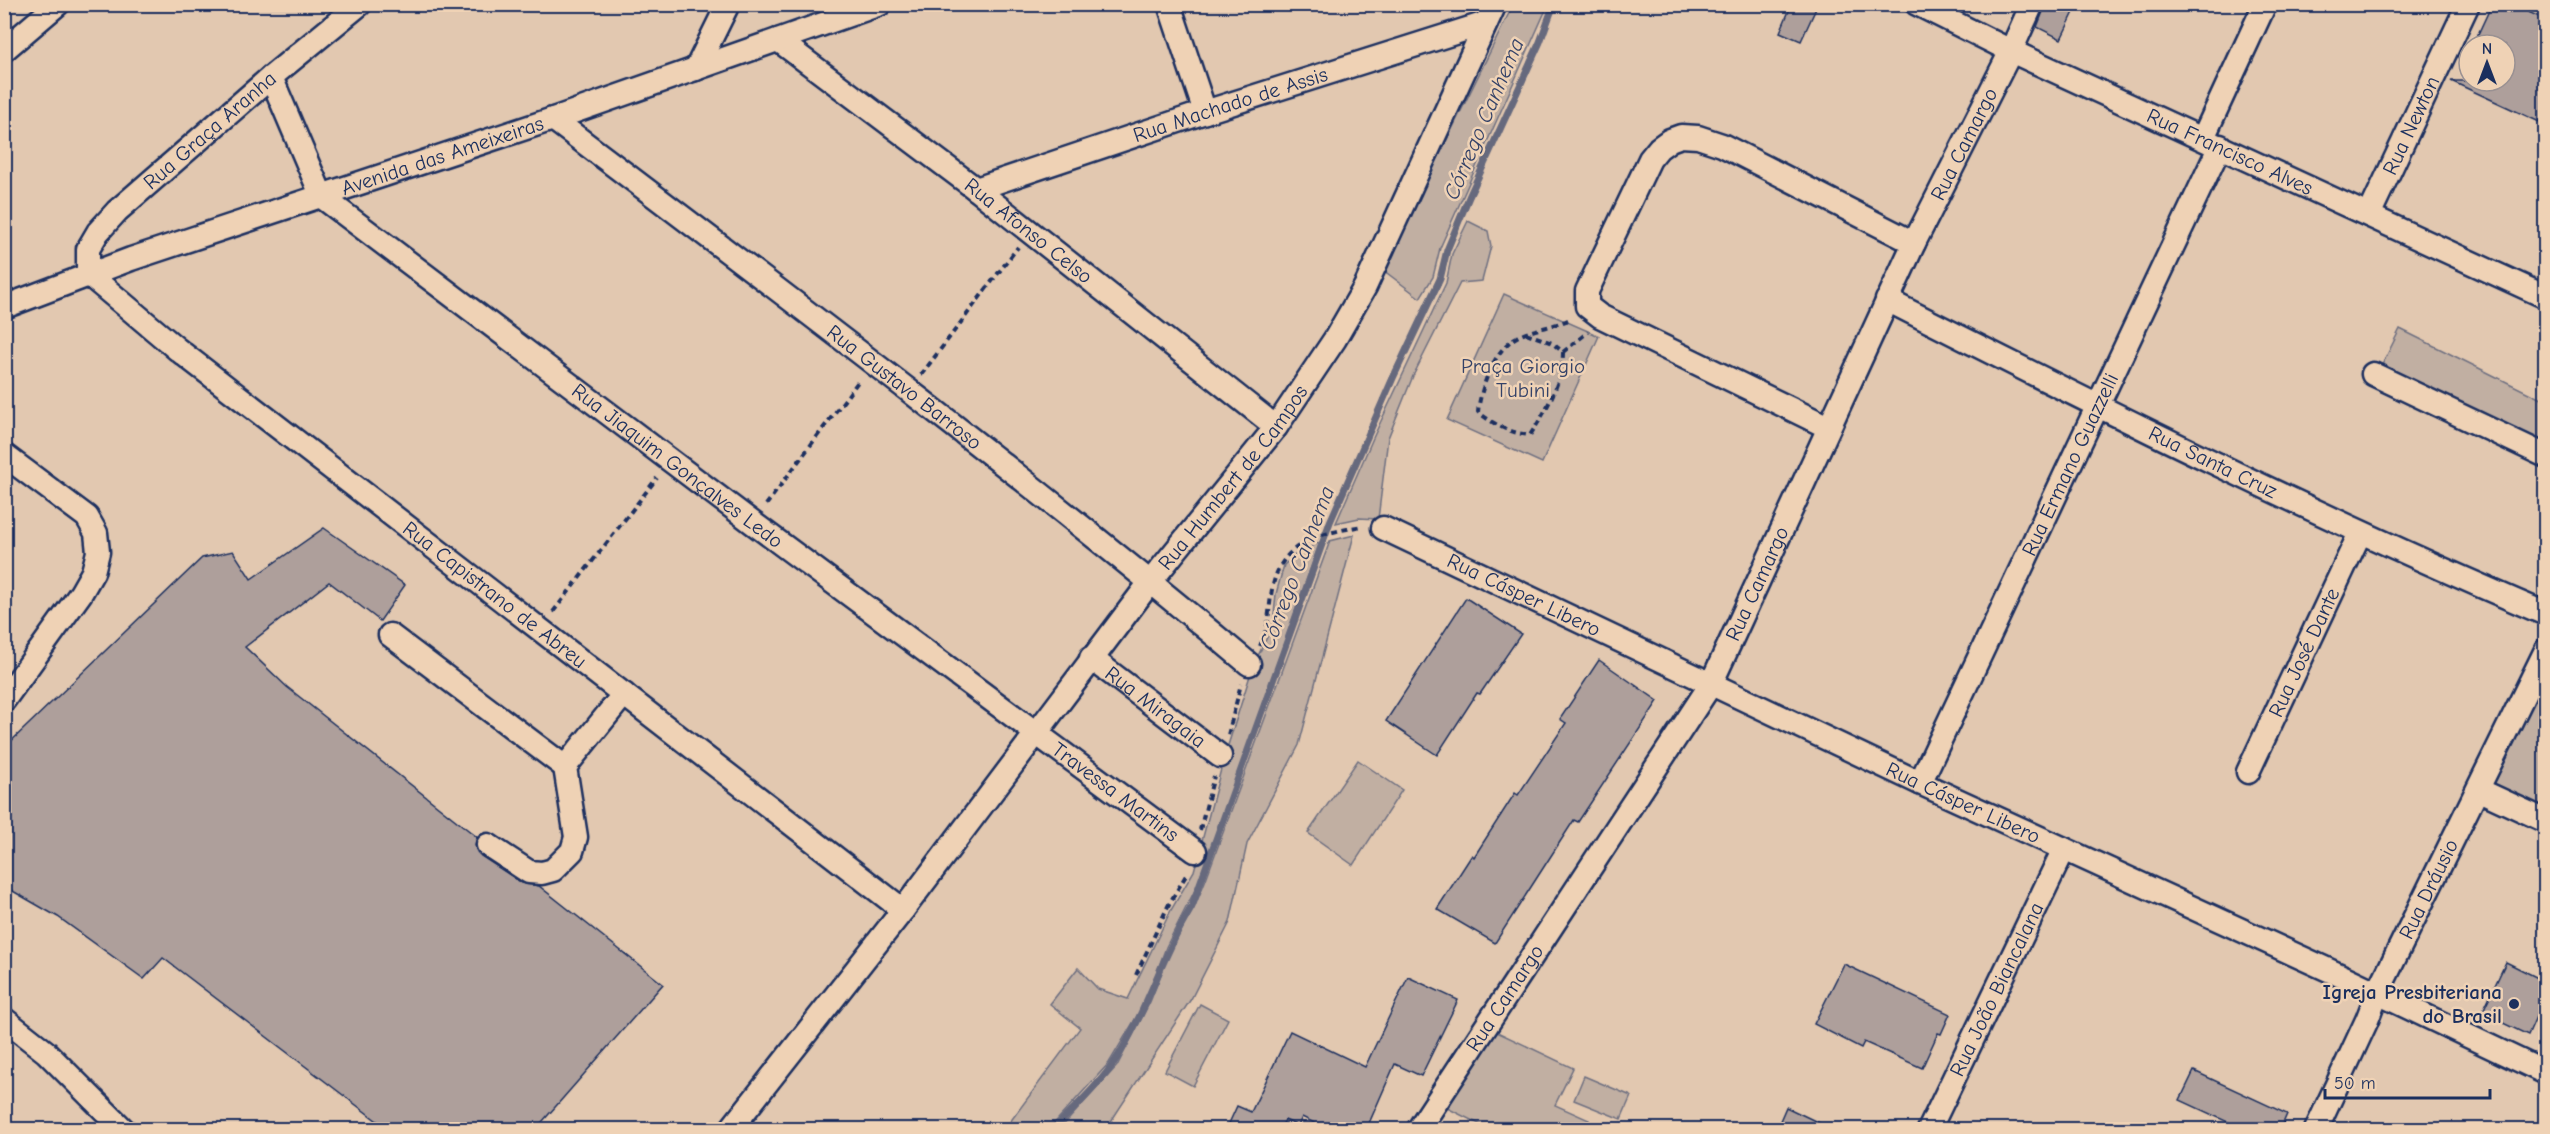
<svg xmlns="http://www.w3.org/2000/svg" width="2550" height="1134" font-family="'Comic Neue',sans-serif">
<style>
.green{fill:#c1afa2;stroke:#6e6f80;stroke-width:1.5}
.lines{fill:none;stroke-linecap:round;stroke-linejoin:round}
.stream{stroke:#66697d;stroke-width:7}
.building{fill:#ae9f9b;stroke:#1b2f5e;stroke-width:1.5}
.minor-casing{stroke:#1b2f5e;stroke-width:27}
.path{stroke:#1b2f5e;stroke-width:4;stroke-dasharray:6 4.5;stroke-linecap:butt}
.minor{stroke:#efd2b5;stroke-width:22}
.poi-dot{fill:#1b2f5e;stroke:#efd2b5;stroke-width:2}
.labels{text-anchor:middle;dominant-baseline:central;stroke-width:5;stroke-linejoin:round;paint-order:stroke}
.street-label{font-size:21px;fill:#1b2f5e;stroke:#efd2b5}
.park-label{font-size:21px;fill:#344268;stroke:#efd2b5}
.poi-label{font-size:21px;font-weight:bold;fill:#1b2f5e;stroke:#efd2b5;text-anchor:end}
.water-label{font-size:22px;font-style:italic;fill:#344268;stroke:#efd2b5}
</style>
<rect width="100%" height="100%" fill="#e2c8b0"/>
<filter id="ink" filterUnits="userSpaceOnUse"><feTurbulence type="fractalNoise" baseFrequency=".0167" numOctaves="2"/><feDisplacementMap in="SourceGraphic" scale="12" xChannelSelector="R" yChannelSelector="G"/><feConvolveMatrix kernelMatrix="1 2 1 2 8 2 1 2 1" color-interpolation-filters="sRGB"/></filter>
<g filter="url(#ink)">
<g class="green">
<polygon points="1513,5 1548,5 1440,248 1433,277 1420,298 1383,270"/>
<polygon points="1468,221 1488,231 1491,246 1482,281 1460,283 1413,376 1388,438 1378,519 1359,518 1336,523 1373,438 1446,283 1452,254"/>
<polygon points="1504,294 1599,336 1542,463 1447,420"/>
<polygon points="2400,329 2545,401 2545,448 2381,367"/>
<polygon points="1354,535 1299,745 1247,844 1230,922 1191,999 1106,1129 1060,1129 1117,1066 1150,1002 1172,947 1194,909 1206,879 1330,541"/>
<polygon points="1320,542 1200,880 1166,947 1146,1001 1109,1063 1049,1129 1004,1130 1080,1028 1050,1004 1078,968 1098,989 1128,999 1171,910 1194,871 1224,758 1253,666 1273,625 1276,594 1284,565 1295,555"/>
<polygon points="2545,667 2545,817 2488,788"/>
<polygon points="1358,760 1402,790 1353,865 1308,833"/>
<polygon points="1200,1004 1228,1019 1193,1086 1165,1071"/>
<polygon points="1495,1031 1573,1068 1555,1105 1589,1120 1584,1129 1489,1129 1443,1106"/>
<polygon points="1584,1076 1631,1096 1621,1119 1574,1100"/>
</g>
<g class="lines">
<path class="stream" d="M1053,1130c20,-22 44,-42 60,-66 33,-49 48,-107 79,-158l138,-384 63,-144 47,-99 7,-29 22,-53 71,-155 14,-38"/>
</g>
<g class="building">
<polygon points="1792,4 1818,4 1801,41 1780,32"/>
<polygon points="2046,4 2078,4 2061,39 2037,27"/>
<polygon points="2492,4 2511,4 2546,20 2546,125 2451,81 2505,81 2505,45 2473,45"/>
<polygon points="324,528 405,585 380,621 329,582 245,647 287,687 477,837 475,845 481,856 522,883 539,886 663,984 535,1130 389,1130 163,958 144,979 58,917 4,886 4,748 202,558 233,551 251,579"/>
<polygon points="1466,598 1521,634 1480,694 1477,693 1437,755 1386,721"/>
<polygon points="1599,660 1658,701 1578,822 1574,820 1495,943 1437,909 1472,855 1474,857 1515,793 1518,795 1566,723 1560,719"/>
<polygon points="2506,962 2546,982 2546,994 2528,1035 2482,1013"/>
<polygon points="1844,964 1950,1014 1941,1034 1938,1033 1922,1068 1864,1042 1861,1048 1814,1024"/>
<polygon points="1408,977 1458,1000 1421,1076 1395,1064 1366,1130 1329,1130 1302,1117 1298,1126 1285,1120 1281,1127 1287,1130 1226,1130 1237,1106 1251,1112 1290,1031 1365,1067"/>
<polygon points="2194,1071 2287,1114 2280,1130 2245,1130 2180,1100"/>
<polygon points="1786,1107 1834,1130 1776,1130"/>
</g>
<g class="lines">
<g class="minor-casing">
<g id="minor">
<polyline points="1169,4 1205,112"/>
<path id="s1" d="M1917,4l94,47 535,246"/>
<path id="s2" d="M778,40l198,149 300,238"/>
<polyline points="4,50 58,4"/>
<polyline points="696,69 728,4"/>
<path id="s3" d="M271,77l51,120 431,326 442,328"/>
<path id="s4" d="M553,119c235,178 470,355 696,545"/>
<polyline points="2203,138 2265,4"/>
<path id="s5" d="M976,189l229,-77 281,-89"/>
<path id="s6" d="M2369,215l99,-211"/>
<path id="s7" d="M88,274l89,75 726,561"/>
<path id="s8" d="M88,274v-25l10,-17 19,-21 154,-134 89,-73"/>
<path id="s9" d="M1887,300c217,110 435,219 659,314"/>
<path id="s10" d="M4,307l127,-48 422,-140 327,-115"/>
<polyline points="2373,374 2546,456"/>
<polyline points="1828,427 1600,316 1587,306 1587,291 1650,159 1659,148 1670,140 1681,136 1698,137 1722,145 1914,243"/>
<polyline points="4,455 87,517 96,533 98,552 93,572 81,593 4,700"/>
<path id="s11" d="M1383,528l537,255 426,195 200,95"/>
<polyline points="390,635 565,767"/>
<path id="s12" d="M1091,658l129,98"/>
<path id="s13" d="M2248,772l112,-239"/>
<path id="s14" d="M1920,783l300,-637"/>
<polyline points="2479,790 2546,821"/>
<polyline points="488,845 529,872 542,873 553,870 572,851 576,837 565,767 624,694"/>
<polyline points="4,1019 46,1052 124,1130"/>
<path id="s15" d="M730,1130l173,-220 248,-329 125,-154 59,-88 30,-52 130,-283"/>
<path id="s16" d="M1418,1130l293,-446 203,-441 97,-192 21,-47"/>
<path id="s17" d="M1929,1130l135,-281"/>
<path id="s18" d="M2316,1130l51,-110 10,-26 169,-344"/>
</g>
</g>
<g class="path">
<path d="M1526,333l26,10 11,9c0,28 -17,60 -33,83 -21,-2 -35,-10 -52,-23 2,-22 15,-58 34,-72 16,-11 40,-12 58,-21"/>
<polyline points="1563,352 1588,332"/>
<polyline points="921,375 1018,247"/>
<polyline points="766,505 860,379"/>
<polyline points="553,612 657,478"/>
<path d="M1260,646c9,-20 8,-29 11,-50 7,-54 44,-61 91,-70"/>
<polyline points="1228,735 1241,684"/>
<polyline points="1200,830 1214,776"/>
<polyline points="1136,975 1169,904 1188,872"/>
</g>
<use href="#minor" class="minor"/>
</g>
</g>
<circle class="poi-dot" cx="2514" cy="1004" r="6"/>
<g class="labels">
<g class="street-label">
<text stroke="none"><textPath href="#s5" startOffset="268">Rua Machado de Assis</textPath></text>
<text stroke="none"><textPath href="#s6" startOffset="99">Rua Newton</textPath></text>
<text stroke="none"><textPath href="#s8" startOffset="196">Rua Graça Aranha</textPath></text>
<text stroke="none"><textPath href="#s16" startOffset="1130">Rua Camargo</textPath></text>
<text stroke="none"><textPath href="#s1" startOffset="346">Rua Francisco Alves</textPath></text>
<text stroke="none"><textPath href="#s10" startOffset="464">Avenida das Ameixeiras</textPath></text>
<text stroke="none"><textPath href="#s2" startOffset="315">Rua Afonso Celso</textPath></text>
<text stroke="none"><textPath href="#s4" startOffset="442">Rua Gustavo Barroso</textPath></text>
<text stroke="none"><textPath href="#s9" startOffset="364">Rua Santa Cruz</textPath></text>
<text stroke="none"><textPath href="#s14" startOffset="352">Rua Ermano Guazzelli</textPath></text>
<text stroke="none"><textPath href="#s3" startOffset="576">Rua Jiaquim Gonçalves Ledo</textPath></text>
<text stroke="none"><textPath href="#s15" startOffset="824">Rua Humbert de Campos</textPath></text>
<text stroke="none"><textPath href="#s16" startOffset="644">Rua Camargo</textPath></text>
<text stroke="none"><textPath href="#s7" startOffset="518">Rua Capistrano de Abreu</textPath></text>
<text stroke="none"><textPath href="#s11" startOffset="156">Rua Cásper Libero</textPath></text>
<text stroke="none"><textPath href="#s13" startOffset="132">Rua José Dante</textPath></text>
<text stroke="none"><textPath href="#s12" startOffset="81">Rua Miragaia</textPath></text>
<text stroke="none"><textPath href="#s3" startOffset="1122">Travessa Martins</textPath></text>
<text stroke="none"><textPath href="#s11" startOffset="642">Rua Cásper Libero</textPath></text>
<text stroke="none"><textPath href="#s18" startOffset="266">Rua Dráusio</textPath></text>
<text stroke="none"><textPath href="#s17" startOffset="156">Rua João Biancalana</textPath></text>
<text stroke="none"><textPath href="#s16" startOffset="158">Rua Camargo</textPath></text>
</g>
<g class="park-label">
<text x="1523" y="366">Praça Giorgio<tspan x="1523" dy="24">Tubini</tspan></text>
</g>
<g class="poi-label">
<text x="2502" y="992">Igreja Presbiteriana<tspan x="2502" dy="24">do Brasil</tspan></text>
</g>
<g class="water-label">
<text transform="translate(1484 119) rotate(-67)">Córrego Canhema</text>
<text transform="translate(1297 568) rotate(-69)">Córrego Canhema</text>
</g>
</g>
<rect width="2550" height="1134" fill="none" stroke="#efd2b5" stroke-width="24"/>
<rect x="12" y="12" width="2526" height="1110" fill="none" stroke="#1b2f5e" stroke-width="2" filter="url(#ink)"/>
<g transform="translate(2487 63)"><circle r="28" fill="#efd2b5" stroke="#9a9192" stroke-width="1.5"/>
<path d="M0-4.5L10 22L0 15L-10 22Z" fill="#1b2f5e"/>
<text y="-9" font-size="16" font-weight="bold" text-anchor="middle" fill="#1b2f5e">N</text>
</g>
<path d="M2325 1089v9h165v-9" fill="none" stroke="#1b2f5e" stroke-width="3"/>
<text x="2334" y="1089" font-size="18" fill="#1b2f5e" stroke="#efd2b5" stroke-width="4.5" paint-order="stroke">50 m</text>
</svg>
